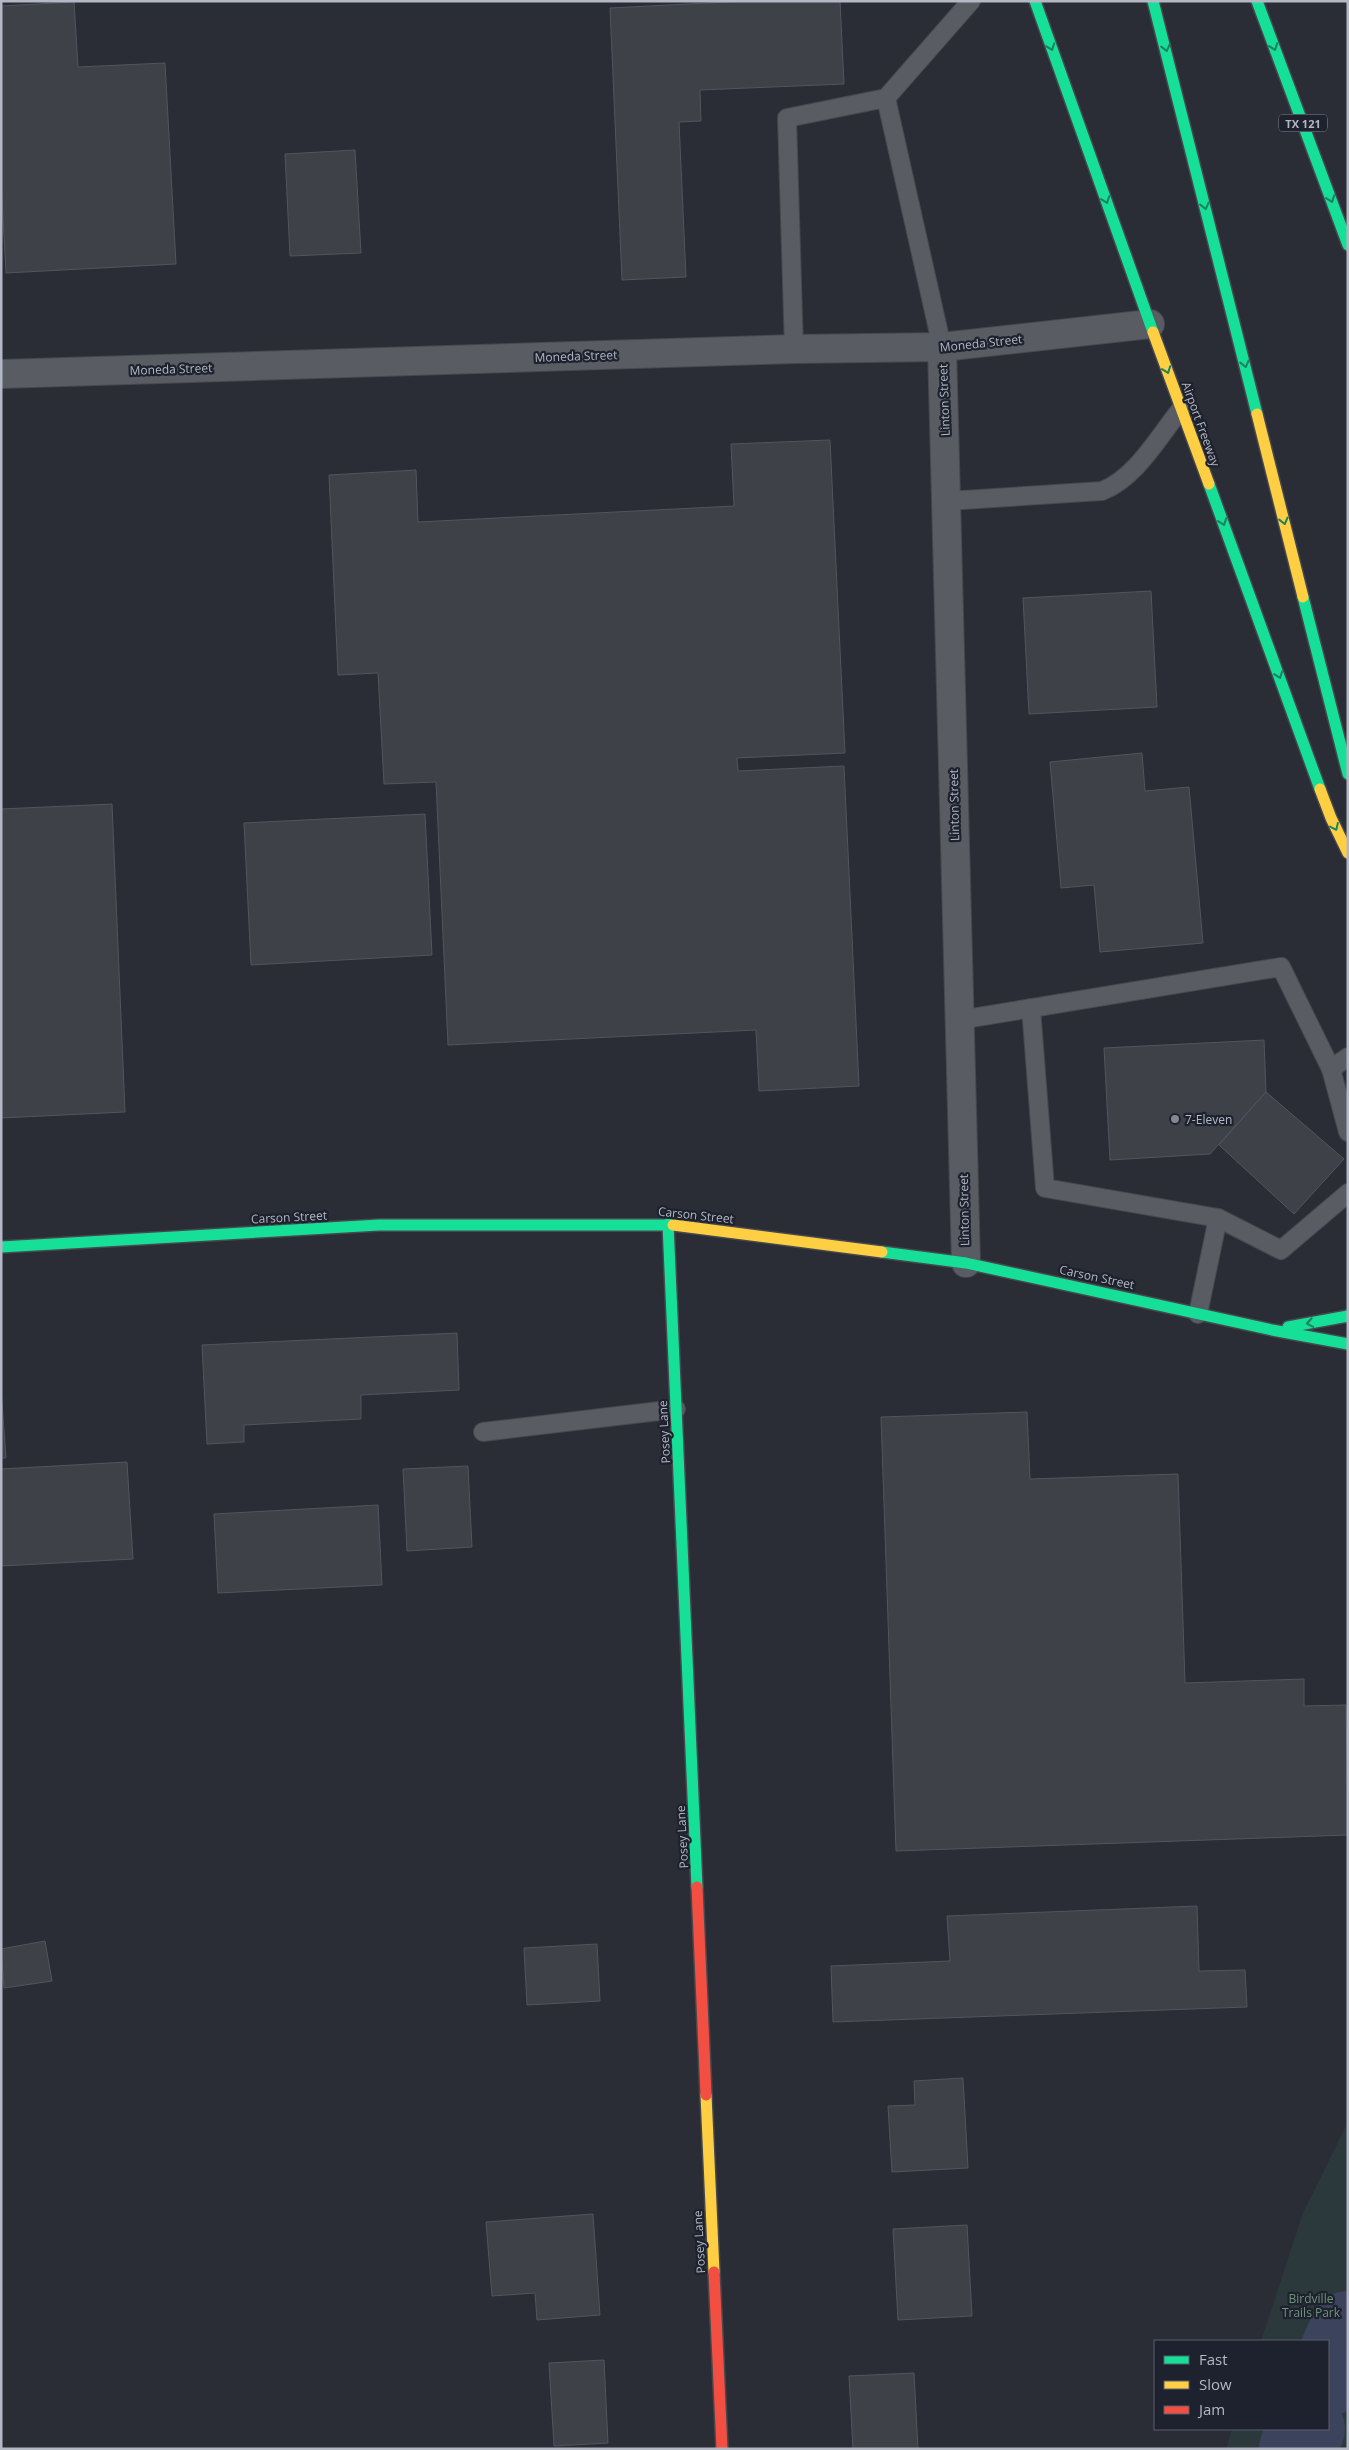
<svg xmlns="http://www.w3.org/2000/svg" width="1349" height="2450" font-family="'Open Sans',sans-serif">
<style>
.green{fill:#2b393d}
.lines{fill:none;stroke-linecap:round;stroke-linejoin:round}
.river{stroke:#3b445c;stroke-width:78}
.building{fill:#3f4148;stroke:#51555d}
.lane-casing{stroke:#46484e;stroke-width:20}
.street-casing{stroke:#46484e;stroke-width:30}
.fast-casing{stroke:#46484e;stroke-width:14}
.slow-casing{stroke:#46484e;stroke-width:14}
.jam-casing{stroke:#46484e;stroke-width:14}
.lane{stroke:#595c63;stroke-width:18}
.street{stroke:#595c63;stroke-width:28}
.fast{stroke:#16e098;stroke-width:11}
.slow{stroke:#ffcf43;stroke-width:11}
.jam{stroke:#f24e42;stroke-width:11}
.oneway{stroke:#1a8163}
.poi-dot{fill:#848793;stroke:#1e222e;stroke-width:2}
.labels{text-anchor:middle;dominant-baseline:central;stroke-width:4.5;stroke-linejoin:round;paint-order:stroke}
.shield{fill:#1e222e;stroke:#878b98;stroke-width:1}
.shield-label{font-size:11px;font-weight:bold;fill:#b4b8c5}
.street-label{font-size:12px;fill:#b4b8c5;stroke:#1e222e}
.poi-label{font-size:12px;fill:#b4b8c5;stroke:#1e222e;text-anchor:start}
.park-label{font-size:12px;fill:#6e937c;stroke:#1e222e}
</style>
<rect width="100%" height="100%" fill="#2a2d35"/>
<polygon class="green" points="1348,2122 1348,2449 1226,2449 1232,2429 1328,2429 1328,2341 1261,2341 1303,2213"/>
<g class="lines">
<g class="river">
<polyline points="1328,2377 1348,2330"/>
<polyline points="1298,2449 1306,2429"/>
</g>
</g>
<g class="building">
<polygon points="747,1 840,1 844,84 700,90 701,121 679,122 686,277 622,280 610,8"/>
<polygon points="74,2 78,67 165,63 176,264 6,273 1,181 1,6"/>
<polygon points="355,150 361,253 290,256 285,154"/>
<polygon points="830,440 845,753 737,758 738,771 844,766 859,1086 759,1091 756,1030 448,1045 436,782 384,784 378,673 338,675 329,475 416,470 418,522 734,506 731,444"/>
<polygon points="1151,591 1157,707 1029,714 1023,598"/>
<polygon points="1142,753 1145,791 1189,787 1203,943 1100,952 1094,885 1061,888 1050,762"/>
<polygon points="112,804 125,1112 1,1118 1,809"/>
<polygon points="425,814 432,955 251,965 244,823"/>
<polygon points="1264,1040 1266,1092 1210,1154 1110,1160 1104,1048"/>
<polygon points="1266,1092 1344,1159 1294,1214 1219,1145"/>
<polygon points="457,1333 459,1390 361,1395 361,1419 244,1425 244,1442 207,1444 202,1345"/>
<polygon points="1,1389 6,1458 1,1458"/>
<polygon points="1027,1412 1030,1479 1178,1474 1185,1683 1304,1679 1304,1706 1346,1705 1348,1835 896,1851 881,1417"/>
<polygon points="127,1462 133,1559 1,1566 1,1469"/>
<polygon points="468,1466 472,1547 407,1551 403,1469"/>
<polygon points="378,1505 382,1585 218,1593 214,1514"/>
<polygon points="1197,1906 1199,1971 1245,1970 1247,2007 833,2022 831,1966 950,1961 947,1916"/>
<polygon points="45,1941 52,1981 4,1988 1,1949"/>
<polygon points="597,1944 600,2001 527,2005 524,1948"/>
<polygon points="963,2078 968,2168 892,2172 888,2106 915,2105 914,2081"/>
<polygon points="593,2214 600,2315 537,2320 535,2293 492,2296 486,2222"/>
<polygon points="967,2225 972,2316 898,2320 893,2229"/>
<polygon points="604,2360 608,2443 554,2446 549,2363"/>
<polygon points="914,2373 918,2449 853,2449 849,2376"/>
</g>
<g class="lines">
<g class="lane-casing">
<g id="lane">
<polyline points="886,98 942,347"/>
<polyline points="794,349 787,118 886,98 971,1"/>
<path d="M947,501l155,-10c34,-13 57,-55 79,-82"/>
<polyline points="1031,1008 1045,1188 1218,1218 1198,1314"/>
<polyline points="959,1020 1281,967 1331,1069 1348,1057"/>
<polyline points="1331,1069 1348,1132"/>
<polyline points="1218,1218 1281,1250 1348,1193"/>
<polyline points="483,1432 676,1409"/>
</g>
</g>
<g class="street-casing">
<g id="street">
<polyline points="942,347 966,1263"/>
<polyline points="1,374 794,349 942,347 1150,324"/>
</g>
</g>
<g class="fast-casing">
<g id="fast">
<polyline points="1035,1 1153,332"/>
<polyline points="1153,1 1257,414"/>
<polyline points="1257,1 1348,245"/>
<polyline points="1209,484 1320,789"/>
<polyline points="1303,597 1348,774"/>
<polyline points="668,1224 697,1887"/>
<polyline points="1,1247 379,1225 673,1225"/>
<polyline points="882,1252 966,1263 1272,1330 1348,1344"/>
<polyline points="1288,1327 1348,1316"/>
</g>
</g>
<g class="slow-casing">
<g id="slow">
<polyline points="1153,332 1209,484"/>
<polyline points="1257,414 1303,597"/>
<polyline points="1320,789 1331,818 1348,853"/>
<polyline points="673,1225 882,1252"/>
<polyline points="706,2095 714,2272"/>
</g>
</g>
<g class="jam-casing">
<g id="jam">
<polyline points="697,1887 706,2095"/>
<polyline points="714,2272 722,2449"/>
</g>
</g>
<use href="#lane" class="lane"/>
<use href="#street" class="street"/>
<use href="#fast" class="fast"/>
<use href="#slow" class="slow"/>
<use href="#jam" class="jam"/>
</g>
<defs><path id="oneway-chevron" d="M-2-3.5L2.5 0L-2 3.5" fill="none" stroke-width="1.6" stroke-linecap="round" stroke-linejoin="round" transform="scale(1.25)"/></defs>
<g class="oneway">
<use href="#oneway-chevron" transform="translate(1051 47) rotate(70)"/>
<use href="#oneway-chevron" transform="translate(1274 47) rotate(70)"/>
<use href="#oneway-chevron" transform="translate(1166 48) rotate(76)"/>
<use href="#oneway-chevron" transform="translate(1331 199) rotate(70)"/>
<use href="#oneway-chevron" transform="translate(1106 200) rotate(70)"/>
<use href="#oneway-chevron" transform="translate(1205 206) rotate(76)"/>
<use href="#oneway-chevron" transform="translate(1245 364) rotate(76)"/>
<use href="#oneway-chevron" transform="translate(1167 370) rotate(70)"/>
<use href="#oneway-chevron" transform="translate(1284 521) rotate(76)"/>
<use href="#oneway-chevron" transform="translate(1223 522) rotate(70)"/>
<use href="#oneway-chevron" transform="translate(1279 675) rotate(70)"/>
<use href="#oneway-chevron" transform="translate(1335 827) rotate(65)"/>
<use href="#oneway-chevron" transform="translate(1310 1323) rotate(170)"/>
</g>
<circle class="poi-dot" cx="1175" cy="1119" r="5"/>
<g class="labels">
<rect class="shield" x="1279" y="114.5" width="48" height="17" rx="4"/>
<g class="shield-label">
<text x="1303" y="123">TX 121</text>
</g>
<g class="street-label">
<text transform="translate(981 343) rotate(-6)">Moneda Street</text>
<text transform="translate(576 356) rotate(-2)">Moneda Street</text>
<text transform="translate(171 369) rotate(-2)">Moneda Street</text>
<text transform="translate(944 400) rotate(-92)">Linton Street</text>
<text transform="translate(1201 424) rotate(70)">Airport Freeway</text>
<text transform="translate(954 805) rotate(-91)">Linton Street</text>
<text transform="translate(964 1210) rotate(-91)">Linton Street</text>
<text transform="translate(696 1215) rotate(6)">Carson Street</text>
<text transform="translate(289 1217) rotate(-3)">Carson Street</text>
<text transform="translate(1097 1277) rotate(12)">Carson Street</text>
<text transform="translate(664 1432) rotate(-93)">Posey Lane</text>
<text transform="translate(682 1837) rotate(-93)">Posey Lane</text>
<text transform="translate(699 2242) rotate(-93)">Posey Lane</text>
</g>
<g class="poi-label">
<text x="1185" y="1119">7-Eleven</text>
</g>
<g class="park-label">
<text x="1311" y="2298">Birdville<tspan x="1311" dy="14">Trails Park</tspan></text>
</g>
</g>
<rect width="1349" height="2450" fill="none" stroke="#b4b8c5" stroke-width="5"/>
<rect x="1154" y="2340" width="175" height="90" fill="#1e222e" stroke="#5a5e6a"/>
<rect x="1164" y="2356" width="25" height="8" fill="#16e098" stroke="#5a5e6a"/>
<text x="1199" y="2365" font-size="15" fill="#b4b8c5">Fast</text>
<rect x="1164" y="2381" width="25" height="8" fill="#ffcf43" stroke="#5a5e6a"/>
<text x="1199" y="2390" font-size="15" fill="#b4b8c5">Slow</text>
<rect x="1164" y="2406" width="25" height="8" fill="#f24e42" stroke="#5a5e6a"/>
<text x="1199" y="2415" font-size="15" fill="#b4b8c5">Jam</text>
</svg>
